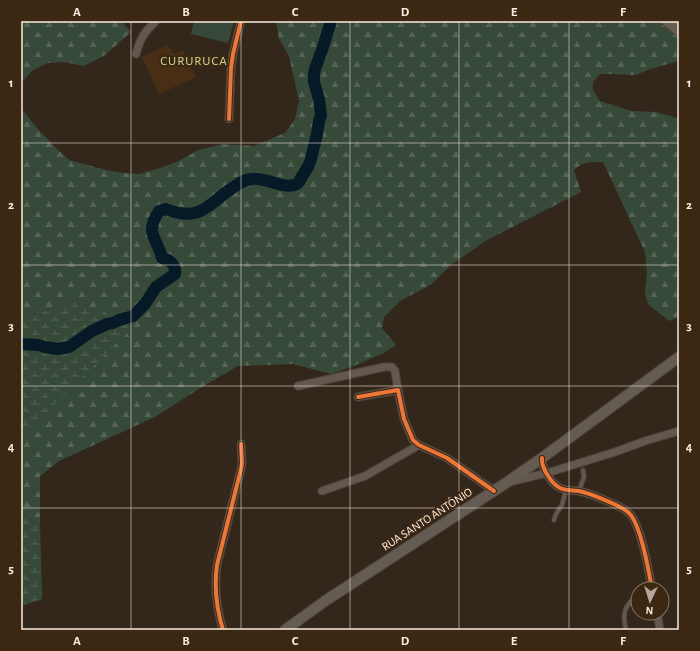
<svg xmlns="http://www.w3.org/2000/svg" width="700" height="651" font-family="'Alegreya Sans',sans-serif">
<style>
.built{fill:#472e15}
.forest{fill:url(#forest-firs)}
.wetland{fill:url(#wetland-marsh)}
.green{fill:#374a39}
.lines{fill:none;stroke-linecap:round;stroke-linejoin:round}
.river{stroke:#051927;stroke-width:12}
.service-casing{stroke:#4f453c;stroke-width:5.5}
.minor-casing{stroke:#4f453c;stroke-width:9}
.secondary-casing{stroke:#4f453c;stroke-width:12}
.primary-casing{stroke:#4f453c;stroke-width:13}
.service{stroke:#625850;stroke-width:3.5}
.minor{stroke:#625850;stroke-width:7}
.secondary{stroke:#645b52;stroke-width:10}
.primary{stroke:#685d52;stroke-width:11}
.cycleway-casing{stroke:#3c2713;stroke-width:6}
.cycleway{stroke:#f07635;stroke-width:4}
.grid{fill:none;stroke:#f9ebdf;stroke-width:1;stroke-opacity:0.55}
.labels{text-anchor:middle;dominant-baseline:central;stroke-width:4;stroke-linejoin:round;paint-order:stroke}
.street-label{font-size:12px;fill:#f9ebdf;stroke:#3c2713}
.neighbourhood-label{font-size:13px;letter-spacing:1px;fill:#cadb8f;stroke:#3c2713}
.neatline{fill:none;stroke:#f9ebdf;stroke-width:1.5}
.grid-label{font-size:13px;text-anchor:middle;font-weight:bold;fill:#f9ebdf}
</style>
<defs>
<pattern id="forest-firs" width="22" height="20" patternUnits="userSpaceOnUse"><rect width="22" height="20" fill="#374a39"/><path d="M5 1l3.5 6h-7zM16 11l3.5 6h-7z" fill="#556455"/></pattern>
<pattern id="wetland-marsh" width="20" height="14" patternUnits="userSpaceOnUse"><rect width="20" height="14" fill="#374a39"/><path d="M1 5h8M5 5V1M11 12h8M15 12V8" fill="none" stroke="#556455"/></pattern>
</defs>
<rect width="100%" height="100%" fill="#33271c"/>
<polygon class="built" points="168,45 173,54 183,50 196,77 159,94 142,57"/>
<g class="forest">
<polygon points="21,21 121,21 131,32 105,55 84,66 64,62 48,63 33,70 23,81 21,90"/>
<path d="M276,21h403v40l-29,8 -14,6 -26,-1h-10l-7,8v8l7,11 31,10 25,1 21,6 2,1v198l-10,4 -21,-17 -3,-11 2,-21 -2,-20 -42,-90c-13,0 -19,-1 -29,8l7,22 -96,49 -35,25 -18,18 -32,17 -16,16 -2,11 14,17 -12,8 -33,14 -20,7 -38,-10 -55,2 -38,22 -45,29 -96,44 -19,15v49l-19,-11v-81l19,-16 37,-117 -56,19v-211l15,19 19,20 14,13 37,10 17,3 17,1 20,-6 19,-7 19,-11 24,-6 32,2 31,-13 10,-14 4,-18 -10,-45 -10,-17z"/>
</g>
<g class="wetland">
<polygon points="77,300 132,329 47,412 21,433 21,319"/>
<polygon points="21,514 40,525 42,599 21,606"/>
</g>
<polygon class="green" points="194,21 234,21 228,43 191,34"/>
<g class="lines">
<path class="river" d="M21,344l17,1 7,2 13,2 11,-2 23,-16 15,-7 6,-1 6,-3 14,-4 12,-12 11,-17 19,-13c1,-6 -2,-11 -7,-14 -2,-1 -4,-1 -6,-2 -5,-21 -18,-24 -3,-47l7,-2c37,15 43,-8 71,-24 4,-3 8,-5 14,-6 14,-3 36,13 47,4l11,-18 2,-6 6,-25 2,-13 2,-6 -2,-16 -5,-17v-8l1,-5 7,-19 9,-29"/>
<g class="service-casing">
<g id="service">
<polyline points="579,491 584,477 583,470"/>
<polyline points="554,520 556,514 562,505 566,490"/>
<path d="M626,630c-4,-17 -2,-24 12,-35"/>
</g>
</g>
<g class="minor-casing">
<g id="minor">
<path d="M136,54c5,-18 8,-21 20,-33"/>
<polyline points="229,119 231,68 233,54 241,21"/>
<polyline points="298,386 384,367 392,367 395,371 398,390"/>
<polyline points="358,397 398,390 404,419 413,440 419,445 447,458 494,491"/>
<path d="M542,458c-1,10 10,26 18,30 6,3 13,2 19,3 10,2 43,15 50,22 12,11 20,59 23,76"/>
<polyline points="510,482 547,473 615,452 645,441 679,431"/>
<polyline points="322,491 365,476 419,445"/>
<polyline points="657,613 660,630"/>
<path d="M223,630c-6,-20 -9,-44 -6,-65l24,-96 1,-6 -1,-19"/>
</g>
</g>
<g class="secondary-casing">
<polyline id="secondary" points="285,630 325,601 506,483 542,458 679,357"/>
</g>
<g class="primary-casing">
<polyline id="primary" points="668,21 679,30"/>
</g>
<use href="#service" class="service"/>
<use href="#minor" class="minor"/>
<use href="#secondary" class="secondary"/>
<use href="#primary" class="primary"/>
<g class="cycleway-casing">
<g id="cycleway">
<polyline points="229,119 231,68 233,54 241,21"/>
<polyline points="358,397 398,390 404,419 413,440 419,445 447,458 494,491"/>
<path d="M542,458c-1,10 10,26 18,30 6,3 13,2 19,3 10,2 43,15 50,22 12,11 20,59 23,76"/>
<path d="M223,630c-6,-20 -9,-44 -6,-65l24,-96 1,-6 -1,-19"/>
</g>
</g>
<use href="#cycleway" class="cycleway"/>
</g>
<path class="grid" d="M131,21v609M241,21v609M350,21v609M459,21v609M569,21v609M21,143h658M21,265h658M21,386h658M21,508h658"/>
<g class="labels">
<g class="street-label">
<text transform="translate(427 519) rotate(-33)">RUA SANTO ANTÔNIO</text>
</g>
<g class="neighbourhood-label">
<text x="194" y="61">CURURUCA</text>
</g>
</g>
<rect width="700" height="651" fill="none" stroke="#3c2713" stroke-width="44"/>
<g transform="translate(650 601) rotate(184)"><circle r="19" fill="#3c2713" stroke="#887565"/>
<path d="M0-3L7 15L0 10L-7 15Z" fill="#b4a69b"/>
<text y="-6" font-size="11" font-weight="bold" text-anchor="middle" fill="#f9ebdf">N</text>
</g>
<rect x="22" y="22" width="656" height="607" class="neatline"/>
<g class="grid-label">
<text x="77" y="16">A</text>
<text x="186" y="16">B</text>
<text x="295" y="16">C</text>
<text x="405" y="16">D</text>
<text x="514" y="16">E</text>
<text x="623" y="16">F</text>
<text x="11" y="87">1</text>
<text x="689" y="87">1</text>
<text x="11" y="209">2</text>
<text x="689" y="209">2</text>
<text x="11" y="330">3</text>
<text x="689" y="330">3</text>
<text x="11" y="451">4</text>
<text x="689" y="451">4</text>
<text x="11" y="573">5</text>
<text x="689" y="573">5</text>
<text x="77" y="645">A</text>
<text x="186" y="645">B</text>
<text x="295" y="645">C</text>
<text x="405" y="645">D</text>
<text x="514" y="645">E</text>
<text x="623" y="645">F</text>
</g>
</svg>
